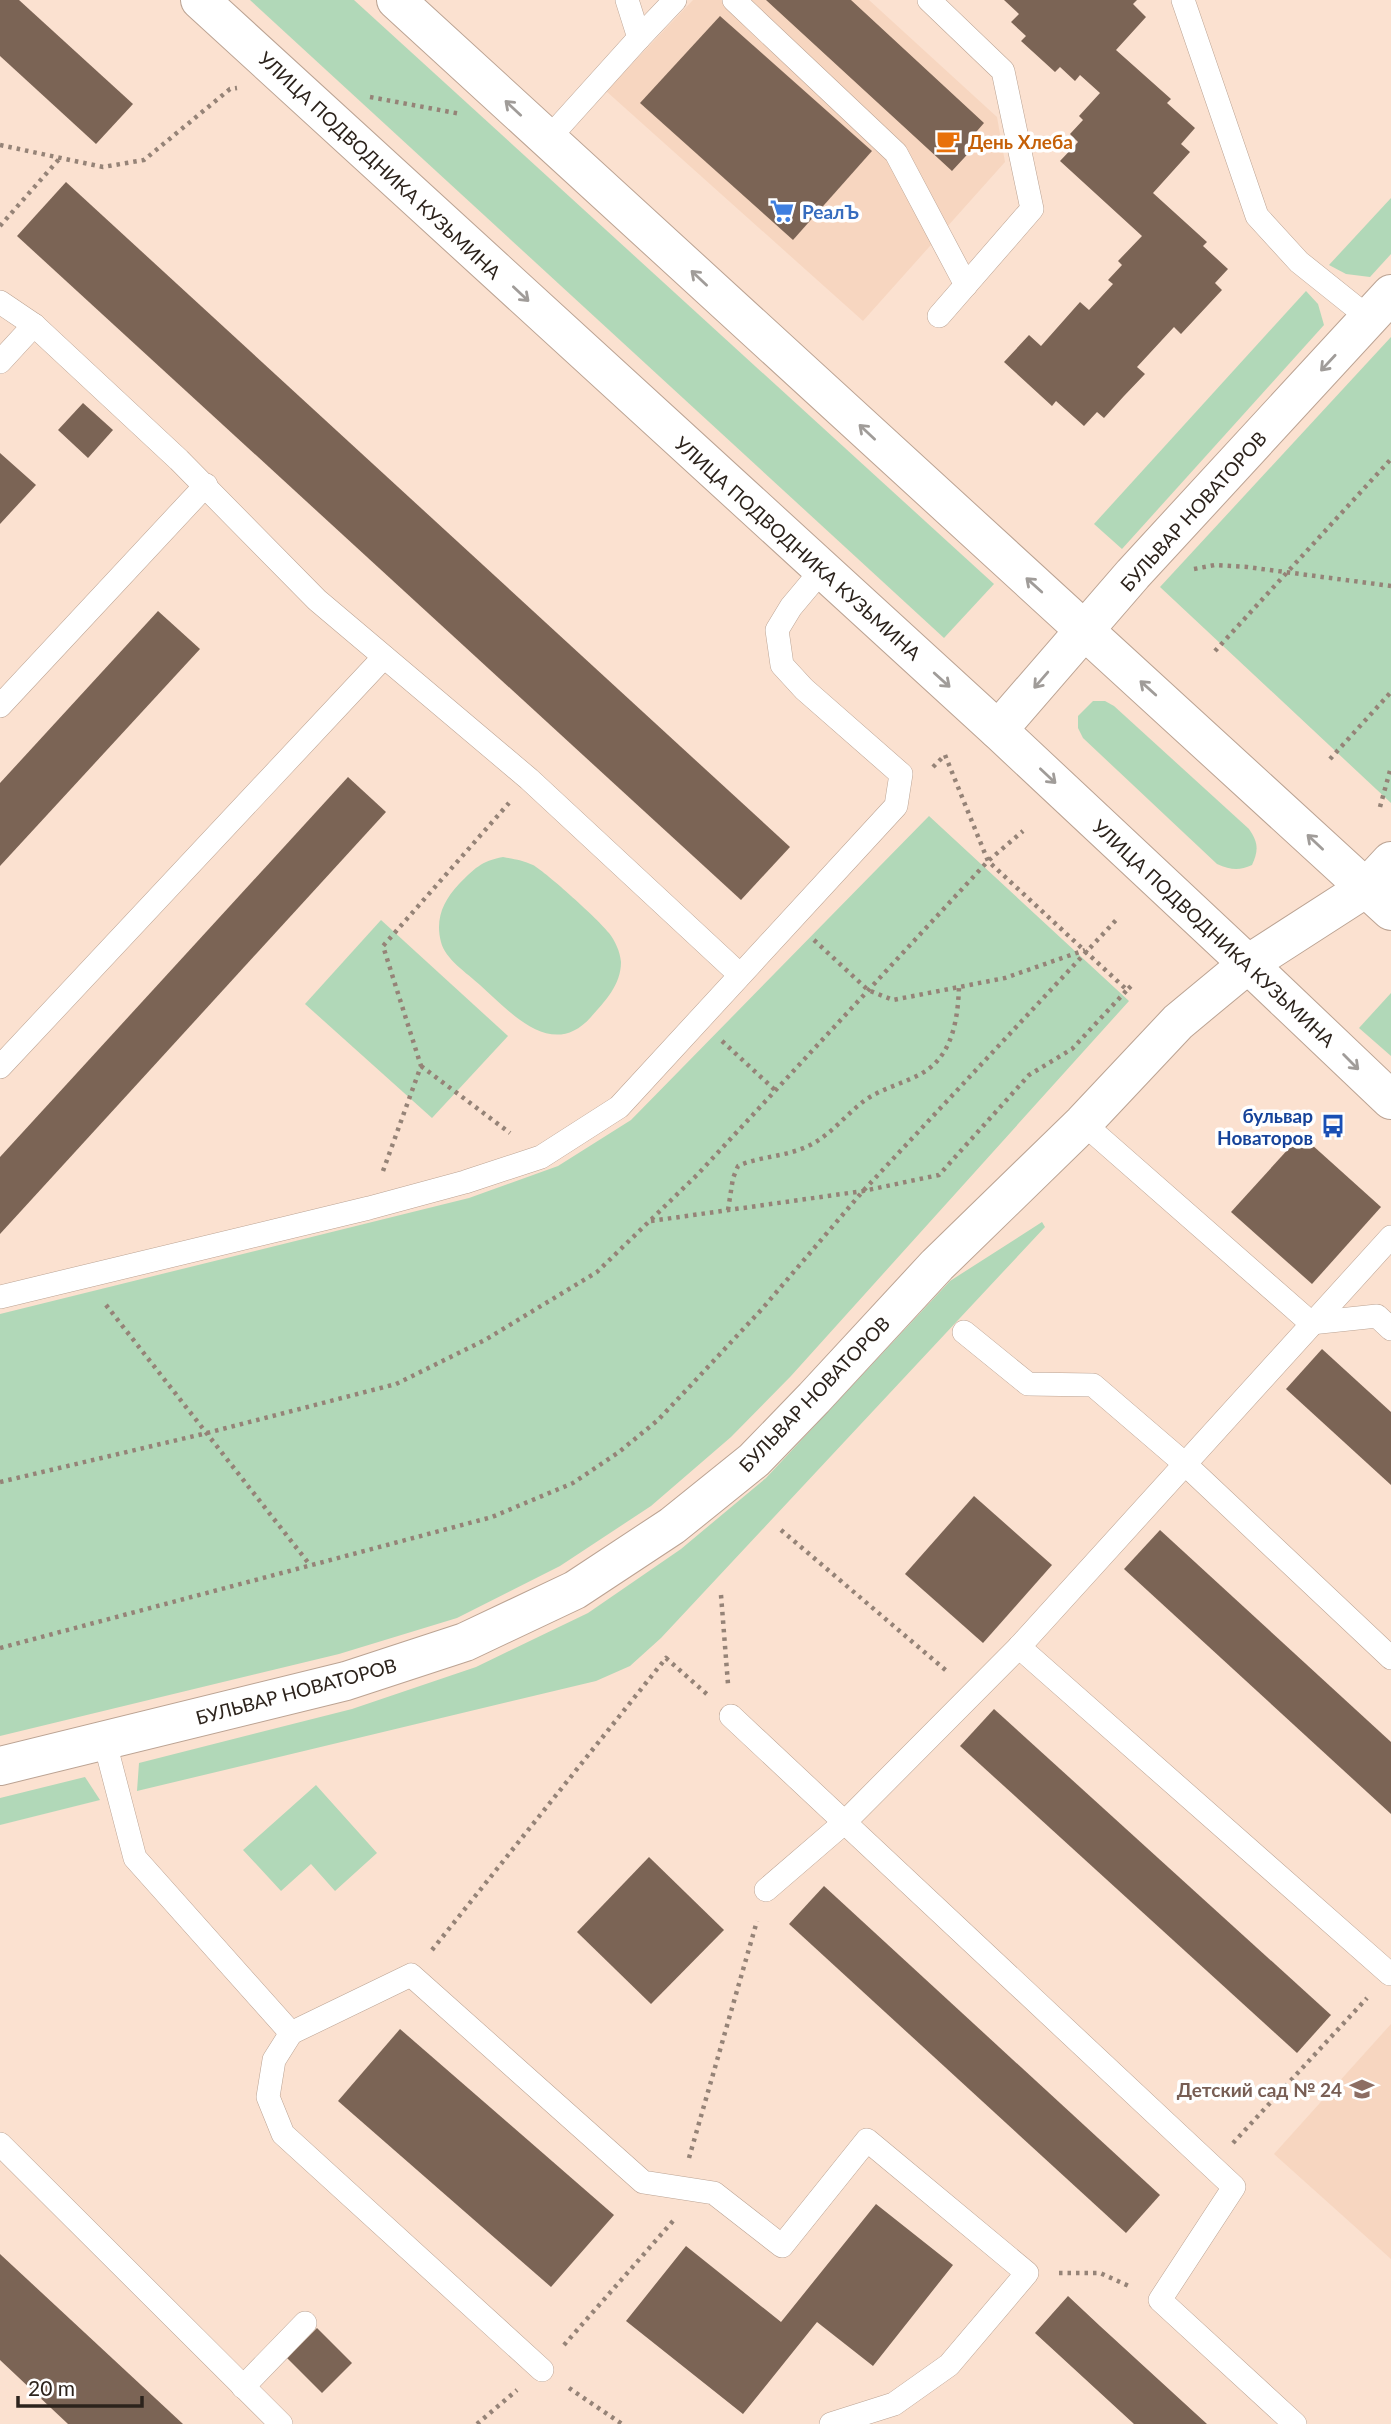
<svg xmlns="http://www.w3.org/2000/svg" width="1391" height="2424" font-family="Lato,sans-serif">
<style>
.built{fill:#f7d6c0}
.green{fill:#b1d8b8}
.building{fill:#7b6455}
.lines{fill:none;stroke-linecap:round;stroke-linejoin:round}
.lane-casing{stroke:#bba393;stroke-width:24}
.street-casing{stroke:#bba393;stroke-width:40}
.secondary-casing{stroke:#bba393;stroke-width:40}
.path{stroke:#958377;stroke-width:4.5;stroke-dasharray:3.5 5;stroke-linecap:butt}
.lane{stroke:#fff;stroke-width:23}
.street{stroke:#fff;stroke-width:38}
.secondary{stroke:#fff;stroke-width:38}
.oneway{stroke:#a09c99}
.labels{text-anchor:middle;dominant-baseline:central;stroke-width:7;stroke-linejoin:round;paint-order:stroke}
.food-label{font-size:19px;font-weight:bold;fill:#c56008;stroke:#fff;text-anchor:start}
.street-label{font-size:19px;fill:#2c231c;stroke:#fff}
.shop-label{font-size:19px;font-weight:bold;fill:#366cbe;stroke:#fff;text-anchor:start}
.transit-label{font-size:19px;font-weight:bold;fill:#164399;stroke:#fff;text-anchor:end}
.education-label{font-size:19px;font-weight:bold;fill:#785e54;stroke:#fff;text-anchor:end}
</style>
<rect width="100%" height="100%" fill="#fbe1d0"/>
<g class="built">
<polygon points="693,0 869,0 997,117 1005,162 863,321 606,91"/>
<polygon points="1391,2024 1391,2259 1274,2154"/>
</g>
<g class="green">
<polygon points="250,0 354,0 994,584 944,638"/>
<polygon points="1391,198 1391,254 1370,277 1346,274 1329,265"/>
<polygon points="1306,291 1318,304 1324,325 1122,549 1094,524"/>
<polygon points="1391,337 1391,803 1160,587"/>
<path d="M1093,701h12l9,5 135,123c9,13 10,21 3,36 -13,6 -21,5 -35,-1l-134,-126 -5,-10v-12z"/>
<polygon points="929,816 1129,1001 791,1376 731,1437 651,1506 560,1566 457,1618 339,1654 0,1736 0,1314 469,1198 558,1166 631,1120"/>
<path d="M503,857c11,2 20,3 30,8 14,8 66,55 76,68 6,8 11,18 12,29 0,23 -16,39 -30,55 -39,44 -81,-5 -111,-32 -13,-12 -35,-26 -39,-43 -6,-23 2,-41 18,-58 15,-15 22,-23 44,-27z"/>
<polygon points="381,920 508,1036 432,1118 305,1004"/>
<polygon points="1391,993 1391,1056 1359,1028"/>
<polygon points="1042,1222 1045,1227 661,1638 630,1666 596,1681 137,1791 139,1763 352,1709 476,1667 588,1613 681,1549 766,1478 950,1281"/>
<polygon points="85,1777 100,1800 0,1825 0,1798"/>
<polygon points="316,1785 377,1853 335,1891 311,1864 281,1891 243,1850"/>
</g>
<g class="building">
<polygon points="0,0 19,0 133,104 96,144 0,56"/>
<polygon points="766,0 851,0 984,123 970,139 976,145 952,171"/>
<polygon points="1004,0 1137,0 1133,4 1146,17 1116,50 1171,99 1167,103 1195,128 1181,144 1190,152 1153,193 1207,242 1203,246 1228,269 1215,283 1222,290 1181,334 1174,327 1137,367 1145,374 1124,396 1104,418 1097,412 1084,426 1056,401 1052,406 1004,362 1029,335 1041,346 1080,302 1089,310 1113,284 1108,280 1122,265 1118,261 1142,236 1060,161 1078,142 1070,134 1083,120 1079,116 1100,93 1080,75 1075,81 1060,67 1055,72 1021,41 1026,36 1011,22 1019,14"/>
<polygon points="720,16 872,151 793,240 640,103"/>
<polygon points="66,182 790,847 741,900 17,236"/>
<polygon points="83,403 113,430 88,458 58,430"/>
<polygon points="0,453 36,485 0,524"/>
<polygon points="158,611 200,649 0,866 0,783"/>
<polygon points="348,777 386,812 0,1234 0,1157"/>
<polygon points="1301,1135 1381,1207 1312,1284 1231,1212"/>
<polygon points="1322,1349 1391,1412 1391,1485 1286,1389"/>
<polygon points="974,1496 1052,1565 983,1643 905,1574"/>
<polygon points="1160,1530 1391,1742 1391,1814 1124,1569"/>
<polygon points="994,1709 1331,2015 1297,2053 960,1746"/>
<polygon points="649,1857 724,1930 651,2004 577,1932"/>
<polygon points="824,1886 1160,2195 1126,2233 789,1924"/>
<polygon points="400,2029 614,2215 551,2287 338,2101"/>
<polygon points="876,2204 953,2265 873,2366 817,2322 743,2414 626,2321 686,2246 781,2322"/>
<polygon points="0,2254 183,2424 68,2424 0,2360"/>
<polygon points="1068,2296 1100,2326 1207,2424 1134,2424 1035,2333"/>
<polygon points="317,2328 352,2363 322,2393 287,2358"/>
</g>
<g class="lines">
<g class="lane-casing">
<g id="lane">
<polyline points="734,0 896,153 966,285"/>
<polyline points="929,0 1003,71 1032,209 939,316"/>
<polyline points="1183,0 1257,216 1299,262 1369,318"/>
<polyline points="639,38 675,0"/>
<polyline points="548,139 639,38 627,0"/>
<polyline points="0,302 34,325 179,460 317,600 529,779 739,974"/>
<polyline points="0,362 34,325"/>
<polyline points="0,706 206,485"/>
<polyline points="0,1067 384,657"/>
<polyline points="1083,1123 1311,1323 1377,1316 1391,1329"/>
<polyline points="0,1297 369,1208 465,1182 541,1157 619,1107 896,806 901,774 804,689 782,665 777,630 791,607 822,570"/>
<polyline points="964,1332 1028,1384 1093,1385 1185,1464 1391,1658"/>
<polyline points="1019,1647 1390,1974"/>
<polyline points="731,1716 1234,2187 1160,2300 1295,2424"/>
<polyline points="104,1739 135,1858 291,2033 411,1975 643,2182 714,2193 782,2246 867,2140 1027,2273 949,2365 894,2404 831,2424"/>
<polyline points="766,1890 845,1822 1019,1647 1391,1237"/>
<polyline points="291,2033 274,2060 268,2097 283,2134 542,2370"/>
<polyline points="0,2144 281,2424"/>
<polyline points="243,2387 305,2323"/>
</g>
</g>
<g class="street-casing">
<g id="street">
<polyline points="200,0 998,730"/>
<polyline points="396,0 1391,911"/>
<polyline points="1248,964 1391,1100"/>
</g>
</g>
<g class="secondary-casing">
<g id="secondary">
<polyline points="1248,964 998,730 1133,574 1391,294"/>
<polyline points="0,1766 346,1681 465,1642 575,1590 672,1526 754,1460 814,1398 937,1265 1083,1123 1178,1022 1248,964 1366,888 1391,861"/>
</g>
</g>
<g class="path">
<polyline points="370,97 461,114"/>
<polyline points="0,145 103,167 144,160 230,89 237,88"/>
<polyline points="0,226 60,158"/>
<polyline points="1194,569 1215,565 1247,567 1391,586"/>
<polyline points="1215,651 1391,459"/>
<polyline points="1330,759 1391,692"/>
<polyline points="933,767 945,755 988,861 1127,990 1134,983"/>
<polyline points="1380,807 1391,767"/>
<polyline points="814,940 868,990 893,1000 1005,978 1085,950"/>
<polyline points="722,1041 775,1090"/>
<polyline points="421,1066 510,1133"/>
<polyline points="383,1171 421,1066 383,946 509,803"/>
<path d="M728,1210l5,-32 5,-12c20,-9 42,-9 63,-17 26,-9 42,-32 63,-48 19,-14 44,-18 63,-31 26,-18 31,-53 32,-83"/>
<polyline points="651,1221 863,1191 939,1175 1029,1075 1072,1049 1127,990"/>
<polyline points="106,1305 310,1565"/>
<polyline points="0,1482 207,1433 396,1384 485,1340 597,1272 698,1174 988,861 1023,831"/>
<polyline points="781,1530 949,1673"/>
<polyline points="721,1595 728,1684"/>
<polyline points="0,1648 492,1517 573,1483 619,1452 658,1420 692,1384 762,1309 863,1191 1117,919"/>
<polyline points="432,1950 666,1658 709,1696"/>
<polyline points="1233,2143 1367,1998"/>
<polyline points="689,2158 757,1921"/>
<polyline points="1059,2273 1100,2273 1131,2287"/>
<polyline points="564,2345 673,2221"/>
<polyline points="569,2388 622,2424"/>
<polyline points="477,2424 517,2390"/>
</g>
<use href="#lane" class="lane"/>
<use href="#street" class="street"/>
<use href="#secondary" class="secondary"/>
</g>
<defs><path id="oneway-shaft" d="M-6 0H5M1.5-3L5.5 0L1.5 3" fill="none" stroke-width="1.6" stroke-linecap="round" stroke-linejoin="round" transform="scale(1.75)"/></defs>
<g class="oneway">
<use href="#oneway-shaft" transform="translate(513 108) rotate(-137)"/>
<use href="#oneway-shaft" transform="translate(699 278) rotate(-137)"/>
<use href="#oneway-shaft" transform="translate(521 294) rotate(43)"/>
<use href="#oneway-shaft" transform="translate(1328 363) rotate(133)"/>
<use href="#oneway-shaft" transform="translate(867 432) rotate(-137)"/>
<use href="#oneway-shaft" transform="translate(1034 585) rotate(-138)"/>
<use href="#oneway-shaft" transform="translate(942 680) rotate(42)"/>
<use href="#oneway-shaft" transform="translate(1041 680) rotate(131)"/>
<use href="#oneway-shaft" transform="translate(1148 688) rotate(-138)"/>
<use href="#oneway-shaft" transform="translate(1048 776) rotate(43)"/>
<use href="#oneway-shaft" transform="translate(1315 842) rotate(-137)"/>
<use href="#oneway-shaft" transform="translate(1351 1062) rotate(45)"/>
</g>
<defs>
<g id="cafe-bare" transform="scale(1.89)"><path d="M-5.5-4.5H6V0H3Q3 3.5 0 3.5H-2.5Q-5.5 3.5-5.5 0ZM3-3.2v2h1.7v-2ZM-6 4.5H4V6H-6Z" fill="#e8710a" stroke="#fff" stroke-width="2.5" paint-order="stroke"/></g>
<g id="supermarket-bare" transform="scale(1.89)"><path d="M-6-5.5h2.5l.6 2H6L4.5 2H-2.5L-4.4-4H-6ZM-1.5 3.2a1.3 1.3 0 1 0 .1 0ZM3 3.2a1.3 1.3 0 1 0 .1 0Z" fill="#3f7fe0" stroke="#fff" stroke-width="2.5" paint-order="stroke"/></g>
<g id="bus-bare" transform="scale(1.89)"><path d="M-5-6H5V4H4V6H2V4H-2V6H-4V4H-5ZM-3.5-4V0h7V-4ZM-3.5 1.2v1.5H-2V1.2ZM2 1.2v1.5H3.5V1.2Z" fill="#1a4fb4" stroke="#fff" stroke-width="2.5" paint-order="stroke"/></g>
<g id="school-bare" transform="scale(1.89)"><path d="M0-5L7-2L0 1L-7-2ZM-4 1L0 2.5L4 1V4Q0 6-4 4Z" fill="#8d6e63" stroke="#fff" stroke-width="2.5" paint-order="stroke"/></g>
</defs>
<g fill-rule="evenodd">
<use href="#cafe-bare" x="948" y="141"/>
<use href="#supermarket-bare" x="782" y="211"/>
<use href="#bus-bare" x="1333" y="1126"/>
<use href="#school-bare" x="1362" y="2089"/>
</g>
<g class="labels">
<g class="food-label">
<text x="968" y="141">День Хлеба</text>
</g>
<g class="street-label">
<text transform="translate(380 165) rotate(43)">УЛИЦА ПОДВОДНИКА КУЗЬМИНА</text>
<text transform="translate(1193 511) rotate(-48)">БУЛЬВАР НОВАТОРОВ</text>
<text transform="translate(798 548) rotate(42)">УЛИЦА ПОДВОДНИКА КУЗЬМИНА</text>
<text transform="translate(1214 933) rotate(43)">УЛИЦА ПОДВОДНИКА КУЗЬМИНА</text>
<text transform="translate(814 1394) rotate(-46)">БУЛЬВАР НОВАТОРОВ</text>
<text transform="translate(296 1691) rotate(-15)">БУЛЬВАР НОВАТОРОВ</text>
</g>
<g class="shop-label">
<text x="802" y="211">РеалЪ</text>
</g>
<g class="transit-label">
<text x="1313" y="1115">бульвар<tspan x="1313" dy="22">Новаторов</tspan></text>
</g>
<g class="education-label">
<text x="1342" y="2089">Детский сад № 24</text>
</g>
</g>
<path d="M18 2396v10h124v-10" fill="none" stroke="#2c231c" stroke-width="3.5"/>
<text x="28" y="2396" font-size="21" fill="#2c231c" stroke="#ffffff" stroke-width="5" paint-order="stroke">20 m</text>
</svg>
